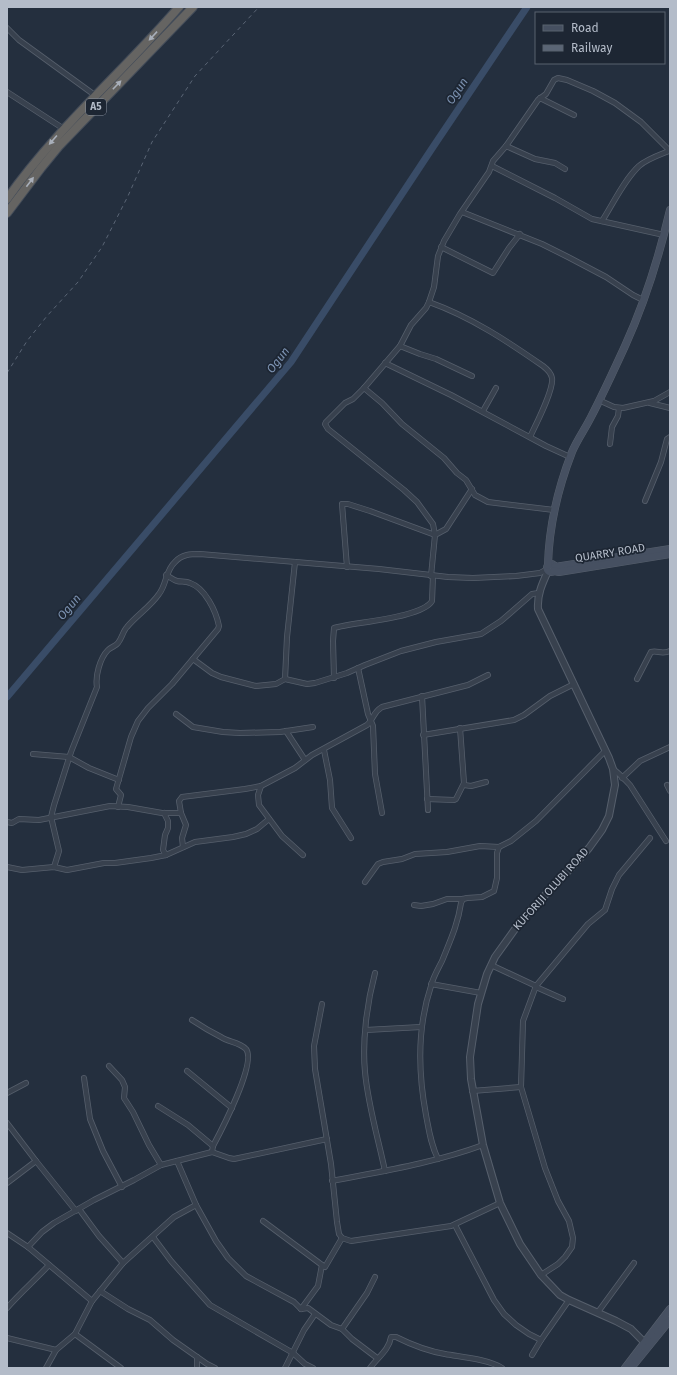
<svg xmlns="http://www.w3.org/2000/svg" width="677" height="1375" font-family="'Fira Sans',sans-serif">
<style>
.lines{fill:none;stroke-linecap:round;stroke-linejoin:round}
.river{stroke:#394c67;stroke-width:7}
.minor-casing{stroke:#565f6c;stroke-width:6}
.tertiary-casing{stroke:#565f6c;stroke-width:8}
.secondary-casing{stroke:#565f6c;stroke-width:8}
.trunk-casing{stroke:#434c59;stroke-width:10}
.minor{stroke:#38414e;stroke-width:4.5}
.tertiary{stroke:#38414e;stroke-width:6}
.secondary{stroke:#465061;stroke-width:7}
.trunk{stroke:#656462;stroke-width:8}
.rail{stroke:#5a6575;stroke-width:1;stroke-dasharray:4 4;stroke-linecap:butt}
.oneway{fill:#a8afba}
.labels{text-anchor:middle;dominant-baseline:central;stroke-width:3.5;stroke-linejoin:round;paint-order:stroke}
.shield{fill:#1d2633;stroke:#878f9c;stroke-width:1}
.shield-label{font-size:10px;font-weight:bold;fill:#b4bcc9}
.street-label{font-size:11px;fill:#b4bcc9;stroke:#1d2633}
.water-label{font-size:12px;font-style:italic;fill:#7c92b1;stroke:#1d2633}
</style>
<rect width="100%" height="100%" fill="#242f3e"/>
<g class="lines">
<polyline class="river" points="7,697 291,362 431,150 527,7"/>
<g class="minor-casing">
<g id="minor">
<polyline points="7,28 19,40 96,96"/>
<polyline points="7,92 64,129"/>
<polyline points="540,98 574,115"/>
<polyline points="506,146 535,159 555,163 565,169"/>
<polyline points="492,166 555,198 592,219 664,235"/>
<polyline points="462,212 542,244 568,257 606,277 633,295 643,300"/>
<path d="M602,221c11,-17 22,-41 37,-55 8,-7 20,-11 30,-15"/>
<polyline points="441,247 493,273 509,248 520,234"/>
<path d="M429,302c42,15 78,39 114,64 4,3 8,7 9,12 2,12 -17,48 -22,59"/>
<polyline points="400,346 420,354 436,359 472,376"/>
<polyline points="385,363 451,395 546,446 570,457"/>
<polyline points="364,388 382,403 402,424 444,458 457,473 466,480 475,495 488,502 554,510"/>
<polyline points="603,402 614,407 623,408 654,401 670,392"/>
<polyline points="650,403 670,408"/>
<polyline points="483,411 496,388"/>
<polyline points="610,444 612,427 618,416 619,408"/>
<polyline points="645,501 661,462 667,439 670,437"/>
<polyline points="347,567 342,504 348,504 370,511 435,535 446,529 472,489"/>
<polyline points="431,576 435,535 433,524 417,502 404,490 328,429 325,424 326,422 345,403 353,399 364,388 400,346 411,325 426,308 429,302 434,287 438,256 444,241 460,214 489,172 493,161 506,146 538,100 546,94 554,80 558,78 567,80 593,91 615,103 641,122 670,151"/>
<polyline points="193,659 212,673 221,677 256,686 276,684 285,679 307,684 315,683 347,673 365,665 401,651 436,642 481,634 501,621 532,594 539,593"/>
<polyline points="358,668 368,714 373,726 375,774 382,813"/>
<path d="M334,678l-1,-37 1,-13c21,-6 88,-10 98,-27l1,-25"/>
<polyline points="285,679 287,637 295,562"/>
<path d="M637,679l14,-27c7,-2 10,3 19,-1"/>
<polyline points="422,696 428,810"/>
<polyline points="176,714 193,727 223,732 240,733 280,732 313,727"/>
<polyline points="286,731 305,760"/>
<polyline points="423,735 514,720 524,715 550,696 574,684"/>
<polyline points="324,750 330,780 332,808 351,838"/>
<polyline points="33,754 69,757 89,768 119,780"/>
<path d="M613,769c7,5 11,10 17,16l36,56"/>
<polyline points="622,778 640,761 670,747"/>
<polyline points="464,785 471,786 486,782"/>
<polyline points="667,785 670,791"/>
<polyline points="261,786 258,795 259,805 282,836 303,855"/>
<polyline points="427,799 454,800 456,799 464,783 460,728"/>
<path d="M118,807l3,-12 -5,-6 15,-52 7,-16 10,-13 24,-24 46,-55 1,-3c-3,-15 -14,-38 -29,-43 -4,-2 -9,-1 -13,-2 -4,-1 -7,-4 -11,-6"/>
<polyline points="164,813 168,821 168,828 165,835 163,850 166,855"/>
<polyline points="7,822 12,823 19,819 39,820 110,806 128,807 162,813 181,813"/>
<path d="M183,847l-1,-9 4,-13 -5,-12 -2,-12 3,-4 63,-8 16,-3 34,-18 17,-13 55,-30c8,-7 5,-12 15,-18l86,-22 20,-10"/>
<polyline points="7,867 22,870 54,867 67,870 104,863 115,863 151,858 166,855 195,842 233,837 246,834 257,829 269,819"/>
<path d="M54,867l5,-16 -8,-34 3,-12 17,-53 26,-65c-2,-11 3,-29 11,-37 3,-3 8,-4 10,-7 4,-5 5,-12 9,-16 10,-12 23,-20 32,-33 8,-10 6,-23 16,-32 7,-8 16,-8 25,-8l179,15 69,8 25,1 43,-2 24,-3 7,-4"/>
<polyline points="365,882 378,864 383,862 402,859 415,854 447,852 480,846 499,847 511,841 536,821 605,751"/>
<polyline points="414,905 421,906 433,904 447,899 463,899 467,898 482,897 494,891 497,878 497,853 499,847"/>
<polyline points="491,965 536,986"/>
<path d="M375,973c-8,30 -13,68 -10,99 3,33 13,66 20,99"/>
<polyline points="431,984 481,993"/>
<polyline points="536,987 563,999"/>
<polyline points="322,1004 314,1046 315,1069 331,1164 337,1222 339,1234 342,1238 351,1241 451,1226 500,1203"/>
<path d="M192,1020c9,6 19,12 29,17 7,5 18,5 25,12 11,13 -25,82 -33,97l-1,6"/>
<polyline points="366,1030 421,1027"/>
<polyline points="109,1066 122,1080 125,1087 124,1098 133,1112 149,1145 161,1165"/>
<polyline points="187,1071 232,1108"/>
<polyline points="84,1078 90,1119 103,1151 122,1187"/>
<polyline points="472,1091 521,1087"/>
<polyline points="7,1093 26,1083"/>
<polyline points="158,1106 188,1125 213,1146"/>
<polyline points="7,1123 36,1161 76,1211"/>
<path d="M438,1159c-7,-14 -9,-28 -12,-44 -8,-43 -9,-87 5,-129 2,-9 7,-17 11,-25 8,-20 16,-37 19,-58l2,-4"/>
<polyline points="177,1161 196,1205 216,1241 228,1258 246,1276 294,1302 301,1309 308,1308 331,1325 342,1329 352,1339 377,1358"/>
<path d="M332,1181c51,-10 102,-18 151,-36"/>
<polyline points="7,1183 36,1161"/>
<polyline points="79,1209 99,1236 123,1263"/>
<polyline points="263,1221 322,1265"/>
<polyline points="455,1225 494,1300 504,1314 516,1325 529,1334 541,1340"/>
<polyline points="7,1233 28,1247 92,1301"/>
<polyline points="153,1237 171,1261 210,1305 293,1353 305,1364 313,1368"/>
<polyline points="28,1247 42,1232 54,1223 94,1200 134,1180 161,1165 212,1152 229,1158 234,1159 327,1139"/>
<polyline points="541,1275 558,1264 565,1257 572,1247 573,1238 569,1221 558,1201 545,1168 521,1087 523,1021 536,986 588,924 605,910 612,889 619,875 650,838"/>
<polyline points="100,1291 128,1309 150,1320 173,1340 207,1364 215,1368"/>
<path d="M7,1308c13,-15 28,-28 42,-43"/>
<polyline points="301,1309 318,1286 322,1265 325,1267 342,1238"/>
<polyline points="598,1312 634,1263"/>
<polyline points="342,1329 367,1293 375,1277"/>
<polyline points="75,1334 121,1368"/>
<polyline points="7,1338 56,1350"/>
<polyline points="532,1355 541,1340 569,1300"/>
<polyline points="197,1357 197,1368"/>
<polyline points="46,1368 56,1350 75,1334 92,1301 123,1263 174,1217 196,1205"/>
<polyline points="285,1368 304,1330 315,1314"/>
<path d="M370,1368c8,-11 19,-18 21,-31h5c16,8 31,14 49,17 16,3 43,5 57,14"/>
</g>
</g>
<g class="tertiary-casing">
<path id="tertiary" d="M548,571c-6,13 -11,24 -10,38l71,149 4,11 2,16 -6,31 -7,14 -13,18 -16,18 -50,52 -28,39 -8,17 -9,30 -3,20 -5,33 1,22 12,66 17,58 20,41 21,31 19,20 9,5 47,21 15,8 14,14"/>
</g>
<g class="secondary-casing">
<g id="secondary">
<circle cx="551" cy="568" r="4"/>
<path d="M548,565c1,-39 10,-77 24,-113 5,-12 13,-23 19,-35 12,-23 23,-47 34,-71 20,-44 34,-89 45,-136"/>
<polyline points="555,567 670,549"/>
<polyline points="554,571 559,572 670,554"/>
<polyline points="625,1368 670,1309"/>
<polyline points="631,1368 670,1320"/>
</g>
</g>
<g class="trunk-casing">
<g id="trunk">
<path d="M7,199c50,-71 116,-127 172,-192"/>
<polyline points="7,213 41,168 59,146 193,7"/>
</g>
</g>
<use href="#minor" class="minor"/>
<use href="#tertiary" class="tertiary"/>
<use href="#secondary" class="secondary"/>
<use href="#trunk" class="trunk"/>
<polyline class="rail" points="7,373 27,341 47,316 78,282 102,247 128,196 152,142 195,76 259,7"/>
</g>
<defs><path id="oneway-solid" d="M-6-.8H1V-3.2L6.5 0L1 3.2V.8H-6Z"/></defs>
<g class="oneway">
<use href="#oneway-solid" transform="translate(153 36) rotate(133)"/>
<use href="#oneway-solid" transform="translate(117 85) rotate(-46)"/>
<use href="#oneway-solid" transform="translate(53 140) rotate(131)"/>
<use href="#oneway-solid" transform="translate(30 182) rotate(-53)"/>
</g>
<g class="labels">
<rect class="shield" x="86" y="99" width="20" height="16" rx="3"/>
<g class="shield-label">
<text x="96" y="107">A5</text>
</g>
<g class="street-label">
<text transform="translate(610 553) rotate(-9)">QUARRY ROAD</text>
<text transform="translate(551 889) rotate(-48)">KUFORIJI OLUBI ROAD</text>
</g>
<g class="water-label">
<text transform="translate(457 91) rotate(-56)">Ogun</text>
<text transform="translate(278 360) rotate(-52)">Ogun</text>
<text transform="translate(69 607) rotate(-50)">Ogun</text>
</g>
</g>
<rect width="677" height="1375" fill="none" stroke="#b4bcc9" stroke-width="16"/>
<rect x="535" y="12" width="130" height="52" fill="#1d2633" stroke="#59626f"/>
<rect x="543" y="25" width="20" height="6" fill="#465061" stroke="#59626f"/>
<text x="571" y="32" font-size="12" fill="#b4bcc9">Road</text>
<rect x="543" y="45" width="20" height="6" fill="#5a6575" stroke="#59626f"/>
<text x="571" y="52" font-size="12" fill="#b4bcc9">Railway</text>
</svg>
